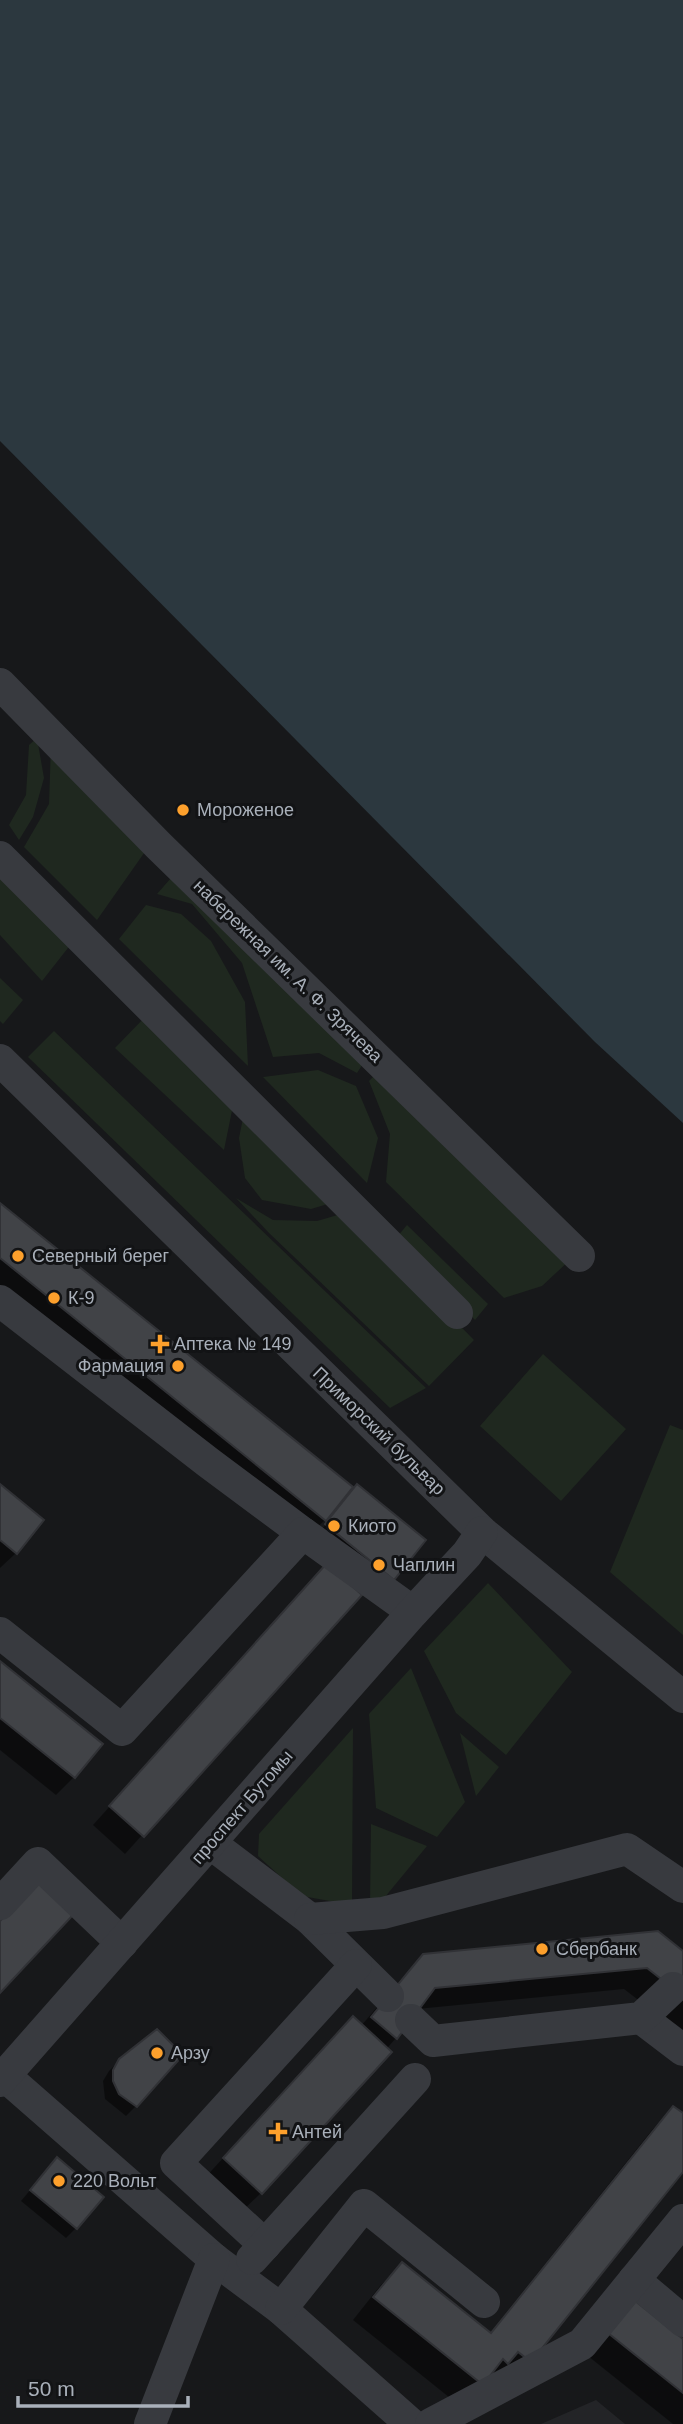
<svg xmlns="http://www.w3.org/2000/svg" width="683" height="2424" font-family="Helvetica,sans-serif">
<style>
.built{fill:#232427}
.green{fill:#1f281f}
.water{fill:#2c383f}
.shadow{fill:#0007}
.building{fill:#414347;stroke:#313236;stroke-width:2}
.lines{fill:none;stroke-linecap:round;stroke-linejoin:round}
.minor{stroke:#383a3f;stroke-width:32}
.poi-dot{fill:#fda02c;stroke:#121315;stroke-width:2.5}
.labels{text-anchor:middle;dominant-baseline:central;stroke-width:6;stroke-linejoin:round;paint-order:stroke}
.poi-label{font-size:18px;fill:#a9b0ba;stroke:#121315;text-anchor:start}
.street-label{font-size:18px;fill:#a9b0ba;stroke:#121315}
</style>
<rect width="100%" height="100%" fill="#17181a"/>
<polygon class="built" points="596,2400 625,2424 541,2424"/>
<g class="green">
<polygon points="37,738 44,778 33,817 19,840 9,825 26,795 29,745"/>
<polygon points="51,745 149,846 97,920 24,847 49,804"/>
<polygon points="184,863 366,1059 357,1073 319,1053 273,1057 242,963 192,904 157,894"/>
<polygon points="0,869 75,939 42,981 0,935"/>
<polygon points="146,905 181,914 211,941 245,1002 248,1066 119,939"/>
<polygon points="0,978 23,1000 3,1024 0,1021"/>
<polygon points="148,1014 235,1096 224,1150 115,1048"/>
<polygon points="54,1031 426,1388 390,1408 28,1057"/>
<polygon points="318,1070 356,1086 378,1138 367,1183 263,1077"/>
<polygon points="380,1070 572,1258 542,1286 504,1298 386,1182 390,1134 369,1081"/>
<polygon points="245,1108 338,1201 311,1209 262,1200 245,1178 239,1138"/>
<polygon points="236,1198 273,1220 317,1221 348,1212 474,1340 429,1386 269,1233"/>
<polygon points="407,1225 488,1304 475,1320 397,1237"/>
<polygon points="543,1354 626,1429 561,1501 480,1426"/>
<polygon points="670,1425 683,1430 683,1635 610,1572"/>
<polygon points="488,1583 572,1672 506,1755 456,1713 424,1651"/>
<polygon points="411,1668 465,1802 437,1837 376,1808 369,1714"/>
<polygon points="353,1728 352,1905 302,1896 258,1856 259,1834"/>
<polygon points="460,1733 499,1767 476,1796"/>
<polygon points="371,1824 427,1846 380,1903 370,1908"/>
</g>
<polygon class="water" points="0,0 683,0 683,1123 595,1042 0,441"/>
<g class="shadow">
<polygon points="0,1205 325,1520 307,1537 0,1290"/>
<polygon points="0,1487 16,1553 0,1568"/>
<polygon points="354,1489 390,1581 323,1528"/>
<polygon points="310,1584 359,1595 125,1854 93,1825"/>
<polygon points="0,1664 74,1777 56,1795 0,1750"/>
<polygon points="683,1954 683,2042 659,2016 624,1989 417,2009 396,2038 261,2193 239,2214 202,2181 331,2040 353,2018 361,2026 401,1979 423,1956"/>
<polygon points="120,2060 136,2106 126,2116 105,2099 103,2081 109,2071"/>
<polygon points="673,2108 683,2116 683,2169 529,2361 460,2406 353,2320 380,2286 402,2264 489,2334 652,2130"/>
<polygon points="47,2170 76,2228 66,2238 21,2201"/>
<polygon points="613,2324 683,2342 683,2424 673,2424 588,2356"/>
</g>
<g class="building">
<polygon points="0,1203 353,1487 326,1521 0,1258"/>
<polygon points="0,1484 44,1520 17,1554 0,1540"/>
<polygon points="357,1484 426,1540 394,1580 325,1524"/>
<polygon points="327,1563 362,1595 144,1837 109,1806"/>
<polygon points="0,1661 103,1744 75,1778 0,1718"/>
<polygon points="37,1880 73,1915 0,1993 0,1921"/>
<polygon points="658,1931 683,1951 683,1988 679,1993 647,1968 435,1988 397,2039 371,2017 423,1954"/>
<polygon points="353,2016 392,2052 262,2194 223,2158"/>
<polygon points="157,2029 183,2055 137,2107 119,2094 113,2081 113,2070 119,2059"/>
<polygon points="673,2106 683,2113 683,2172 531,2362 518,2352 508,2364 503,2359 483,2385 373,2297 402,2262 491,2333"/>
<polygon points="57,2157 104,2197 77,2229 30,2190"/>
<polygon points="634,2300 683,2339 683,2393 608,2333"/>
</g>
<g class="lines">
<g class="minor">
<polyline points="0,684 159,846 579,1256"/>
<polyline points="0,857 457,1313"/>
<polyline points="0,1060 482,1532 683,1697"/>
<polyline points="0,1301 209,1463 303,1533"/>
<polyline points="0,1633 122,1730 303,1533 413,1612"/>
<polyline points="210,1843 310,1919 388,1996"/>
<polyline points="0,1904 38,1863 122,1943"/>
<polyline points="310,1919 383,1913 627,1849 683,1887"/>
<polyline points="641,2018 683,2050"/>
<polyline points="411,2020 433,2041 641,2018 673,1988"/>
<polyline points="5,2076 214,2259 281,2309 411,2424"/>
<polyline points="0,2081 413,1612 467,1554 482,1532"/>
<polyline points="265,2245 176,2163 356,1965"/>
<polyline points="252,2259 415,2079"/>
<polyline points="634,2280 683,2321"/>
<polyline points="281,2309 364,2205 484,2302"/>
<polyline points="150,2424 214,2259"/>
<polyline points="431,2424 582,2344 683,2220"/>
</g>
</g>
<g class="poi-dot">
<circle cx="183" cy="810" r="7"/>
<circle cx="18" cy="1256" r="7"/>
<circle cx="54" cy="1298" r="7"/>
<path d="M156.5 1333.5h7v7h7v7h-7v7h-7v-7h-7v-7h7z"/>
<circle cx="178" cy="1366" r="7"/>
<circle cx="334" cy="1526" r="7"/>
<circle cx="379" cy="1565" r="7"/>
<circle cx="542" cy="1949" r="7"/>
<circle cx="157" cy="2053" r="7"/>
<path d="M274.5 2121.5h7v7h7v7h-7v7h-7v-7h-7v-7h7z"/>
<circle cx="59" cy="2181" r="7"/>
</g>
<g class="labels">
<g class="poi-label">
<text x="197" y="810">Мороженое</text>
<text x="32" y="1256">Северный берег</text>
<text x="68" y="1298">К-9</text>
<text x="174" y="1344">Аптека № 149</text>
<text x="164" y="1366" text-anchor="end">Фармация</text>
<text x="348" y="1526">Киото</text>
<text x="393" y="1565">Чаплин</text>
<text x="556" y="1949">Сбербанк</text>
<text x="171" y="2053">Арзу</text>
<text x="292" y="2132">Антей</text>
<text x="73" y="2181">220 Вольт</text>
</g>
<g class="street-label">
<text transform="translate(288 971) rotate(44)">набережная им. А. Ф. Зрячева</text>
<text transform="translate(379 1431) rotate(44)">Приморский бульвар</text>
<text transform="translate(242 1807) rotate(-49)">проспект Бутомы</text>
</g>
</g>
<path d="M18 2396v10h170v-10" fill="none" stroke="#a9b0ba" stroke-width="3.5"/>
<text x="28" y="2396" font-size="21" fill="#a9b0ba" stroke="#121315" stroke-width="5" paint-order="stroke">50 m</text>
</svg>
